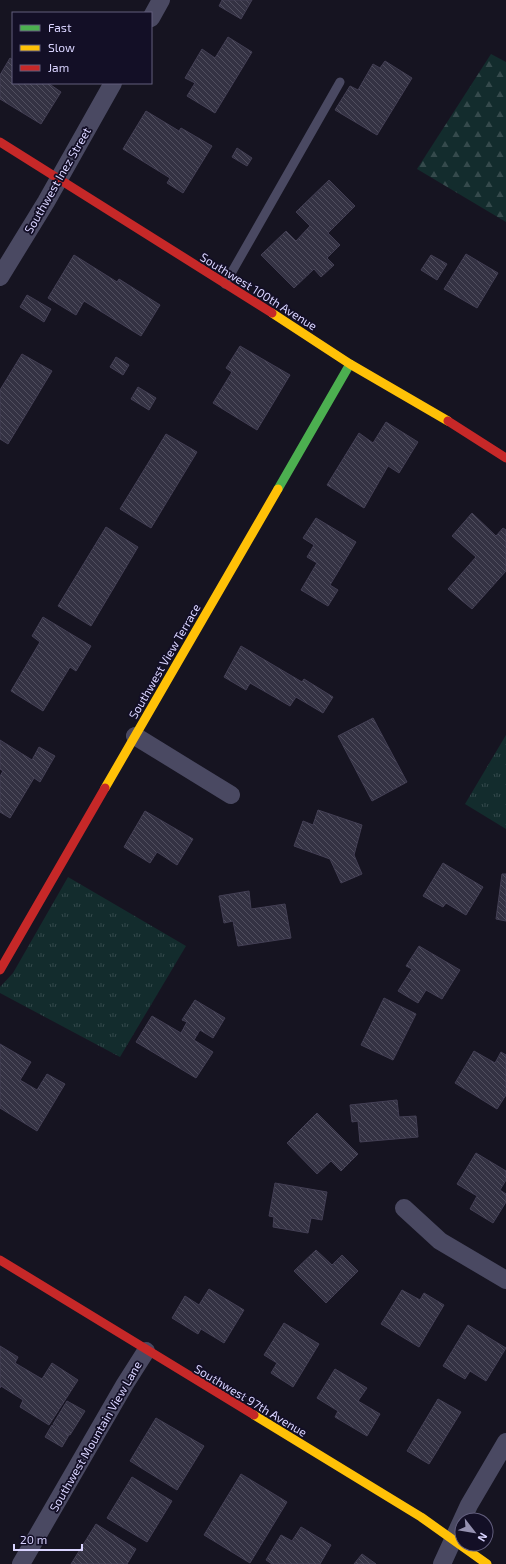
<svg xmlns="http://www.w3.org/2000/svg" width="506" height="1564" font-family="'Exo 2',sans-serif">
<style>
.grass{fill:url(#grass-tufts)}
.forest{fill:url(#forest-firs)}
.building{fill:url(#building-back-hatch);stroke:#433f54}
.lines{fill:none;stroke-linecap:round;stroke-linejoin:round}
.lane{stroke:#4a4962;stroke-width:9}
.street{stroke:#4a4962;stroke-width:18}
.fast{stroke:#4caf50;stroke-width:9}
.slow{stroke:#ffc107;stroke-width:9}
.jam{stroke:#c62828;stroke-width:9}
.labels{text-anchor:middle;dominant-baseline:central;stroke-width:3.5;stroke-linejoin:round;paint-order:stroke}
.street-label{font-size:12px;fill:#d9d4ff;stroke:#130f26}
</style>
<defs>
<pattern id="grass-tufts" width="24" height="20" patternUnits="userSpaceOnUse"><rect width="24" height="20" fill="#132c2d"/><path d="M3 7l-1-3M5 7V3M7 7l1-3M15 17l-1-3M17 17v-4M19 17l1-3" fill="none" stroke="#354a4c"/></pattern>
<pattern id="forest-firs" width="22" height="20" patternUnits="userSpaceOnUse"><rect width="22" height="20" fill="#132c2d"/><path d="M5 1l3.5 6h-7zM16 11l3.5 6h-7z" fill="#354a4c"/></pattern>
<pattern id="building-back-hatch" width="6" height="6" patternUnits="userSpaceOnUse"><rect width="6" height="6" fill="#343243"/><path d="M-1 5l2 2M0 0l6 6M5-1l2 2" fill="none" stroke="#514f5f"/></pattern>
</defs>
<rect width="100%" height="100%" fill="#161421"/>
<g class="grass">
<polygon points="506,735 506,829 465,804"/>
<polygon points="68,877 186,946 120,1057 0,993 0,987 13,973"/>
</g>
<polygon class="forest" points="491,54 506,62 506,222 417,169"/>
<g class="building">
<polygon points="222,0 252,0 241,19 219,6"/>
<polygon points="228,37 252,52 215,113 187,96 195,83 185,78 202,49 215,58"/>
<polygon points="10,58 13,60 13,83 48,83 61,92 41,124 0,99 0,75"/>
<polygon points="385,61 412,78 377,135 335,110 350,86 358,90 373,64 380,68"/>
<polygon points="146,111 179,131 181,128 212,146 183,193 167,183 170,178 123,149"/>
<polygon points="237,148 252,158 247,166 232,157"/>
<polygon points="329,180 355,206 328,233 340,245 327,258 334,265 321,277 314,269 294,288 261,255 286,231 296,241 310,226 296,212"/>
<polygon points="466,254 498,273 477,308 444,289"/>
<polygon points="74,255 117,282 119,279 160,305 141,336 84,301 76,315 48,298"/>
<polygon points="431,255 447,264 437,280 421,270"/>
<polygon points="27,295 51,309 44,322 20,307"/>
<polygon points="240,346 290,375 257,430 213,403 232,372 226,368"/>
<polygon points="22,354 52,371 8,444 0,439 0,390"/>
<polygon points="116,357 129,365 123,375 110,367"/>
<polygon points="138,387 156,398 149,410 131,399"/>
<polygon points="386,422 418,442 399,473 388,466 364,508 327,485 359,433 373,443"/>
<polygon points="166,434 197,452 151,528 120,509"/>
<polygon points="472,513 496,536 503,528 506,530 506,571 472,609 448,589 476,557 452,536"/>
<polygon points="316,518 356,542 330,585 338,590 328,606 301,590 317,563 307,557 314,545 303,538"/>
<polygon points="106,527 138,547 91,626 58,606"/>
<polygon points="43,617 91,646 76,671 70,667 43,711 11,691 40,642 32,636"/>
<polygon points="241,646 302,682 304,679 333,697 323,713 296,697 290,706 250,683 246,690 224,677"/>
<polygon points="373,718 407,782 372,801 338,736"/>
<polygon points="0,740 32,760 39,747 55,756 40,782 34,778 10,818 0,812 0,776 3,771 0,769"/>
<polygon points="318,810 362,825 354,855 362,874 341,883 330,859 294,846 303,821 313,825"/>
<polygon points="145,811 193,839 177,865 157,852 150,863 124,847"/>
<polygon points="443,863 483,887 466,915 446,903 443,907 423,896"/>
<polygon points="502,874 506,874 506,921 496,919"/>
<polygon points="249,891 251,909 285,904 291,938 238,946 233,921 224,923 219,896"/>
<polygon points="419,946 460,970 442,999 426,990 418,1003 398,991 412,969 406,966"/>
<polygon points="384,998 416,1014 393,1060 361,1045"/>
<polygon points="195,1000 225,1018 213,1038 200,1030 194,1040 213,1052 196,1078 136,1042 152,1016 181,1033 187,1022 182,1020"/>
<polygon points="0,1044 31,1062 20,1080 37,1090 47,1074 65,1084 37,1131 0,1108"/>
<polygon points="474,1051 495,1063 501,1052 506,1055 506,1095 497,1109 455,1083"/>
<polygon points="397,1100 399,1117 416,1116 418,1137 360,1142 358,1121 352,1122 350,1105"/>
<polygon points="317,1113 358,1154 341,1171 331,1161 317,1174 287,1143"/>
<polygon points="476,1153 506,1171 506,1180 500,1190 506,1194 506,1202 493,1223 470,1209 477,1196 457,1184"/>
<polygon points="275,1183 327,1192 322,1220 311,1218 308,1233 273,1227 274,1217 269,1216"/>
<polygon points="316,1250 332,1265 342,1255 358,1271 326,1303 294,1271"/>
<polygon points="209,1289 244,1310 224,1343 201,1329 198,1334 172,1318 185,1296 199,1305"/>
<polygon points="402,1290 420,1300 424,1293 444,1305 419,1347 381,1324"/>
<polygon points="284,1323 319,1344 293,1387 271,1373 277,1363 264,1355"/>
<polygon points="468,1325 506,1348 486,1381 470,1371 465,1379 443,1366"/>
<polygon points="0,1346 18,1357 15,1363 42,1379 52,1363 78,1380 49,1425 20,1407 23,1400 1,1386 0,1388"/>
<polygon points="335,1369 367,1388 358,1401 380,1414 367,1436 335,1417 338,1411 317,1398"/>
<polygon points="438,1399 461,1412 429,1464 407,1451"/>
<polygon points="67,1401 85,1411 70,1435 53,1424"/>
<polygon points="156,1418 204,1446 177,1490 130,1461"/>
<polygon points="52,1425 69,1435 62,1447 45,1437"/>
<polygon points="241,1474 287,1502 250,1563 204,1535"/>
<polygon points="132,1477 172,1501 147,1542 107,1518"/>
<polygon points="96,1524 136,1549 127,1564 71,1564"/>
<polygon points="301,1527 331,1545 320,1564 272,1564 266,1560 281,1535 292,1541"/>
<polygon points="362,1554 376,1564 354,1564"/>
</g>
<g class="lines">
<polyline class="lane" points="225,284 340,82"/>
<g class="street">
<polyline points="151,18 161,0"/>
<polyline points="0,277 46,202 113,83"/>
<polyline points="135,736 231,795"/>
<polyline points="404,1208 440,1241 506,1280"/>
<polyline points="21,1564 125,1384 146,1351"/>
<polyline points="442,1564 469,1505 506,1442"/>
</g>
<polyline class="fast" points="278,489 350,364"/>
<g class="slow">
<polyline points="272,313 350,364 448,421"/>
<polyline points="105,788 278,489"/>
<polyline points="254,1415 421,1517 487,1564"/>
</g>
<g class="jam">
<polyline points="0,142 272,313"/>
<polyline points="448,421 506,458"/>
<polyline points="0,970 105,788"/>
<polyline points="0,1260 254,1415"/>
</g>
</g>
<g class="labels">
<g class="street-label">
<text transform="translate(57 180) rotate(-60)">Southwest Inez Street</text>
<text transform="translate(259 291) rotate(32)">Southwest 100th Avenue</text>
<text transform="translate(164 661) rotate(-60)">Southwest View Terrace</text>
<text transform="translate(251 1400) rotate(31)">Southwest 97th Avenue</text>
<text transform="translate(95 1436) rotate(-60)">Southwest Mountain View Lane</text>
</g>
</g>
<rect x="12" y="12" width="140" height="72" fill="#130f26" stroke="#625e7d"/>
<rect x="20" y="25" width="20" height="6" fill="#4caf50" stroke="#625e7d"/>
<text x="48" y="32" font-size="12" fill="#d9d4ff">Fast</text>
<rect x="20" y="45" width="20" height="6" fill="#ffc107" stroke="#625e7d"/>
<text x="48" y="52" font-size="12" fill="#d9d4ff">Slow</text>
<rect x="20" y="65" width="20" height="6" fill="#c62828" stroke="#625e7d"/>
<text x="48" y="72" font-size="12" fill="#d9d4ff">Jam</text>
<g transform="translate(474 1532) rotate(121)"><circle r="19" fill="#130f26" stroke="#625e7d"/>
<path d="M0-3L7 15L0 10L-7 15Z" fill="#9591b1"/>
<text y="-6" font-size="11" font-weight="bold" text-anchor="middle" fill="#d9d4ff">N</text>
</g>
<path d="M14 1544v6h68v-6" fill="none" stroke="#d9d4ff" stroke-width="2"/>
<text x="20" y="1544" font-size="12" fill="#d9d4ff" stroke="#130f26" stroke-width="3" paint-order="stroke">20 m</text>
</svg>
